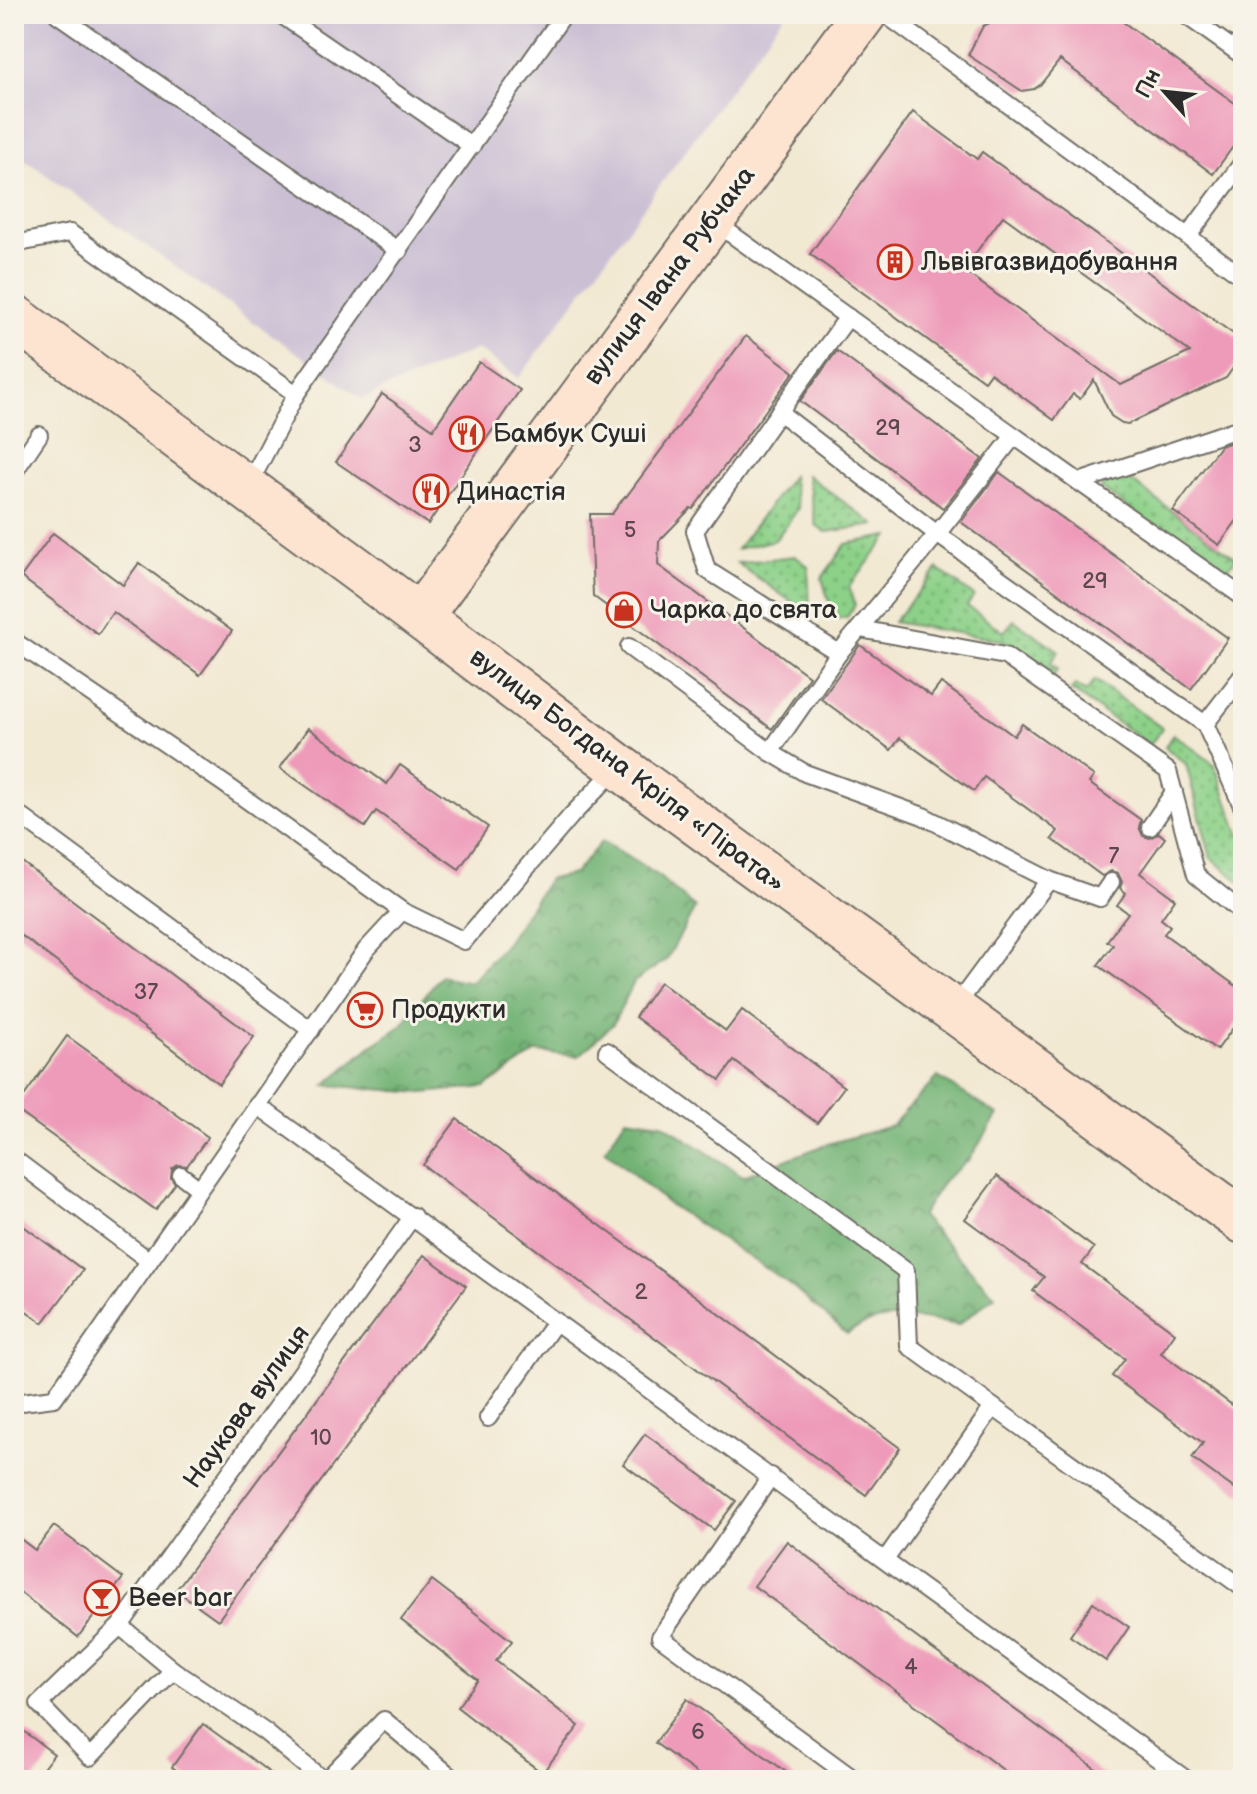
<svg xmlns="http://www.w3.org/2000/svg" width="1257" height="1794" font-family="'Balsamiq Sans',sans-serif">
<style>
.industrial{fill:#cbbfd4}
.grass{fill:url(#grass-dots);stroke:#5c7e5a;stroke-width:2}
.forest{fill:url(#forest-crowns);stroke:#4e6f50;stroke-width:2}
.building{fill:#ee9bba;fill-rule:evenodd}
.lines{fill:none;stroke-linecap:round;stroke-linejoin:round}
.lane-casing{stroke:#716e66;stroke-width:20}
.secondary-casing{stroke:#716e66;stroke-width:48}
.lane{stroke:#fff;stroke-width:16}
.secondary{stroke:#fde4d1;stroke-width:44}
.labels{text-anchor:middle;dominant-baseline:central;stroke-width:6;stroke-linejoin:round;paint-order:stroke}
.number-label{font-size:22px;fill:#5c474f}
.poi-label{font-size:26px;fill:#2b2b2b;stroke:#f7f3e8;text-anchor:start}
.street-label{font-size:26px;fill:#2b2b2b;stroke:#f7f3e8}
</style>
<defs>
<pattern id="grass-dots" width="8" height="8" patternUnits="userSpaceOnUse" patternTransform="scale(2)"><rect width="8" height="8" fill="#8dd189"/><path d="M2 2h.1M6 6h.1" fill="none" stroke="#73aa70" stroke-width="1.8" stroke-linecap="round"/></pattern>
<pattern id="forest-crowns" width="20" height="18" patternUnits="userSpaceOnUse" patternTransform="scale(2)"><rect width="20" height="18" fill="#72b375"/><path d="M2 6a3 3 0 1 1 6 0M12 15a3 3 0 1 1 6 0" fill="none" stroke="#5e9260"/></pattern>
</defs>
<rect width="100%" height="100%" fill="#f7f3e8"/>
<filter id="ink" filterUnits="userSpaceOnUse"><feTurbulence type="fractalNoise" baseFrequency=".0125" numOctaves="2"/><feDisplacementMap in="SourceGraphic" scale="16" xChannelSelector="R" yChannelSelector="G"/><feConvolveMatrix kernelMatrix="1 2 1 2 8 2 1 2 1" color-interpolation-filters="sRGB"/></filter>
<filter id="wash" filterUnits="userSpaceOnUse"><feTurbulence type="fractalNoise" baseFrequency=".006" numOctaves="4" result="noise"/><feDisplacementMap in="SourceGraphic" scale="32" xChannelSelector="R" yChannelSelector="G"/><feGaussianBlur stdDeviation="1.8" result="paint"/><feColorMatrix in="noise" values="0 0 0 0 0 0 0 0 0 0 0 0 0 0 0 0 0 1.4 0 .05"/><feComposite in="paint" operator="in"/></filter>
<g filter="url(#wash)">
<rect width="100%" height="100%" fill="#f2e9d3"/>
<polygon class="industrial" points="14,14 785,14 519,378 477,349 362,399 14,152"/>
<g class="grass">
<polygon points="1115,469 1236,558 1222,577 1101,488"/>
<polygon points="807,475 875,525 826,532 816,525"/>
<polygon points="792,476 798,509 775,540 737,549"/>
<polygon points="889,536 849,587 855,605 847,617 834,619 822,578 846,544"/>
<polygon points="795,556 808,566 810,615 737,563"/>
<polygon points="938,569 974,596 967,606 1004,632 1014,620 1059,651 1050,663 1058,669 1054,675 1005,641 893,622"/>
<polygon points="1095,680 1162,728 1150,745 1071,690 1075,685 1086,692"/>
<polygon points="1173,734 1214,764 1239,833 1243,836 1243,884 1211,858 1186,764 1165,747"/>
</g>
<g class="forest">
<polygon points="602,841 657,875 695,908 667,959 634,982 613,1024 579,1056 537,1052 485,1087 423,1093 325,1085 370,1047 401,1026 440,976 471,982 506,943 549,879 574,874"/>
<path d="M938,1077l60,38 -30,46 -24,19 -23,36 74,80 -37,29c-38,-7 -78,-16 -111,9l-62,-53 -118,-78 -62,-53 21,-32 36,5 81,53 85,-32 63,-18z"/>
</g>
<g id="blocks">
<g class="building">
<polygon points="1009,14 1112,14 1243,109 1243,133 1213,174 1060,60 1040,85 1034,89 1022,91 968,55 983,26"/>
<path d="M913,112l64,47 5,-7 261,189v13l-17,24 -98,46 -6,-1 -11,-7 -17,-36 -14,19 -7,-5 -19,26 -64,-47 -6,8 -174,-127zM1003,216l187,136 -69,33 -158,-115z"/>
<polygon points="746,336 794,372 693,509 691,508 659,541 658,565 809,676 772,729 593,596 590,514 612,514 625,496 626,497"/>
<polygon points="837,351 982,459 943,508 800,401"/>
<polygon points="479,362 520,390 428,524 336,462 382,394 433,429"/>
<polygon points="1232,442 1243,450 1243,512 1219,545 1173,511 1220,446"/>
<polygon points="999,472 1228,638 1191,689 961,522"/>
<polygon points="53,533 123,585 139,563 232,631 200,675 113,612 98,634 21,577"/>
<polygon points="860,645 931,696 941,683 1014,736 1022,724 1094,776 1089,783 1141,820 1139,827 1143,836 1150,838 1159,833 1165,838 1140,873 1175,899 1161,919 1170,926 1164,934 1243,991 1243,1014 1217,1050 1098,965 1113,945 1107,941 1128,913 1117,905 1126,893 1120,888 1122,882 1118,873 1111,871 1102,876 1052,839 1058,831 984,777 974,791 900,738 891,750 821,699"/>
<polygon points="308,728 387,784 400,765 488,827 459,869 376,811 365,827 280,768"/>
<polygon points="14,856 254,1037 219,1084 14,930"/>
<polygon points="660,982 726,1031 742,1010 844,1087 817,1123 734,1061 720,1080 635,1017"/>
<polygon points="67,1036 208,1137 187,1166 178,1165 172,1169 171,1178 175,1184 156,1210 15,1109"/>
<polygon points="457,1119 900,1448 866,1495 423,1165"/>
<polygon points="997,1176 1094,1248 1082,1264 1175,1333 1161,1353 1243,1413 1243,1495 1192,1458 1203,1443 1112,1376 1125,1359 1033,1291 1044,1277 965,1219"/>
<polygon points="14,1219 83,1270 43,1323 14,1302"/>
<polygon points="424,1255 466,1286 218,1620 176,1590"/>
<polygon points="645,1434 736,1501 714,1530 623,1464"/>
<polygon points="54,1526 123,1578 78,1637 14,1588 14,1534 35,1550"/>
<polygon points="787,1541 826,1571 1111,1780 1017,1780 754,1586"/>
<polygon points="432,1580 512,1641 496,1661 579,1726 542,1773 457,1707 478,1680 401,1620"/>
<polygon points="1093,1602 1129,1627 1106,1661 1070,1636"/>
<polygon points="687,1699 717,1721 797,1780 706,1780 655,1743"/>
<polygon points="14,1724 54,1754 34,1780 14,1780"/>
<polygon points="203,1724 249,1757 279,1780 190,1780 172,1767"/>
</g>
</g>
</g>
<g filter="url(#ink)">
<use href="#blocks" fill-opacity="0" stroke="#716e66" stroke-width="2"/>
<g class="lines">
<g class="lane-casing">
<g id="lane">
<polyline points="57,14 399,251"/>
<polyline points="280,14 472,146"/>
<polyline points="885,14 1243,277"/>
<polyline points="1184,14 1243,56"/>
<polyline points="713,221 1079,482 1243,427"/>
<polyline points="1188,236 1243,162"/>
<polyline points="14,244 70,233 296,394"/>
<polyline points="848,317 779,412 937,534 1205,724 1243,675"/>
<polyline points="779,412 695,531 707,570 839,653"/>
<polyline points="14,472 39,435"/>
<polyline points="1079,482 1243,597"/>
<polyline points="247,488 296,394 564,14"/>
<polyline points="860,629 1005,656 1168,771 1196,875 1243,913"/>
<polyline points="14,641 226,785 402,911"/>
<polyline points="629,647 770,752 839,653 937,534 1014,436"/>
<polyline points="1205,724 1243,808"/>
<polyline points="770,752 805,773 923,816 1049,880 953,1010"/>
<polyline points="14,811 311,1030"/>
<polyline points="1150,827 1174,792"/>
<polyline points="1049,880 1100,898 1111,882"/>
<polyline points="607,1051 906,1271 909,1346 1243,1588"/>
<polyline points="257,1105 1187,1780"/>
<polyline points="14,1159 148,1260"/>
<polyline points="181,1175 198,1188"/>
<polyline points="14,1403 54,1398 366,950 402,911 464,941 571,816 617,768"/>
<polyline points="488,1418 556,1321"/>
<polyline points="771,1476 660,1637 855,1780"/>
<polyline points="885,1560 993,1407"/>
<polyline points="120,1626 173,1670 265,1732 323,1780"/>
<polyline points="173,1670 90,1757 39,1704 120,1626 413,1216"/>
<polyline points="326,1780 384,1720 455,1780"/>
</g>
</g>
<g class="secondary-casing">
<g id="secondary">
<polyline points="14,317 366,576 618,766 1243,1221"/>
<polyline points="420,616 864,14"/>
</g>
</g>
<use href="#lane" class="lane"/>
<use href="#secondary" class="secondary"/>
</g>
</g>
<defs>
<g id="building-ring" transform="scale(1.8)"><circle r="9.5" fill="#f7f3e8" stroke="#c8321e" stroke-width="1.5"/><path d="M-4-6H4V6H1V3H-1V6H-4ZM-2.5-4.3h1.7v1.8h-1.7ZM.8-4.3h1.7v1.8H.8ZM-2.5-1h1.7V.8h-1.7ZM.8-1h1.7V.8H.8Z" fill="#c8321e"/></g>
<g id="restaurant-ring" transform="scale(1.8)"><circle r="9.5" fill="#f7f3e8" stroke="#c8321e" stroke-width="1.5"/><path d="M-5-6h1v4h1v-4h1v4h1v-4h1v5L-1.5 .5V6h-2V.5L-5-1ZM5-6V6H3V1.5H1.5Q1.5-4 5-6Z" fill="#c8321e"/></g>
<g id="shop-ring" transform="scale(1.8)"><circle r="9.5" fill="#f7f3e8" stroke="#c8321e" stroke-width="1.5"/><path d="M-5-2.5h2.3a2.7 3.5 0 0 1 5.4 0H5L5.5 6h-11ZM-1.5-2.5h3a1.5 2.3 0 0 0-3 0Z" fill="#c8321e"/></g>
<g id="supermarket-ring" transform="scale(1.8)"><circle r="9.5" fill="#f7f3e8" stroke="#c8321e" stroke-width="1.5"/><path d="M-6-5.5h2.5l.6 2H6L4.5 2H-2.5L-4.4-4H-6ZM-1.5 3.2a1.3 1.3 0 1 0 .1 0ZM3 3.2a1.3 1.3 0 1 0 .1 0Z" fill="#c8321e"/></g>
<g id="bar-ring" transform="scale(1.8)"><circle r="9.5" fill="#f7f3e8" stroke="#c8321e" stroke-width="1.5"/><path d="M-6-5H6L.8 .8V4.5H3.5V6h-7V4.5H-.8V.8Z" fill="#c8321e"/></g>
</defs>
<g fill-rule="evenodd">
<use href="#building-ring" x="895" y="262"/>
<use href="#restaurant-ring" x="467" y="434"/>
<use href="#restaurant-ring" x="431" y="492"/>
<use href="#shop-ring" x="624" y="610"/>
<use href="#supermarket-ring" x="365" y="1010"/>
<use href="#bar-ring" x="102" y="1598"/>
</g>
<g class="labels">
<g class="number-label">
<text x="888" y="428">29</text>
<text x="415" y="445">3</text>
<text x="630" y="530">5</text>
<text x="1095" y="581">29</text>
<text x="1114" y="856">7</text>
<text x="146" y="992">37</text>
<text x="641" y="1292">2</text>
<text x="321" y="1438">10</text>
<text x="911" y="1667">4</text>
<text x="698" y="1732">6</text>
</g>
<g class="poi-label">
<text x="921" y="262">Львівгазвидобування</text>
<text x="493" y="434">Бамбук Суші</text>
<text x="457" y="492">Династія</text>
<text x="650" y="610">Чарка до свята</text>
<text x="391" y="1010">Продукти</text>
<text x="128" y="1598">Beer bar</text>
</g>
<g class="street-label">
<text transform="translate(670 276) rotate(-53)">вулиця Івана Рубчака</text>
<text transform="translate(627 771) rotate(37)">вулиця Богдана Кріля «Пірата»</text>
<text transform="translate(247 1407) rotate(-54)">Наукова вулиця</text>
</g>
</g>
<rect width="1257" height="1794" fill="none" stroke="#f7f3e8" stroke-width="48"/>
<g transform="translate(1165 92) rotate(297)" stroke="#f7f3e8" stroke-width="6" paint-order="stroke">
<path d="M0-6L14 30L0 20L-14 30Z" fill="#2b2b2b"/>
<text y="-12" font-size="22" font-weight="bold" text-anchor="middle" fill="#2b2b2b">Пн</text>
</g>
</svg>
